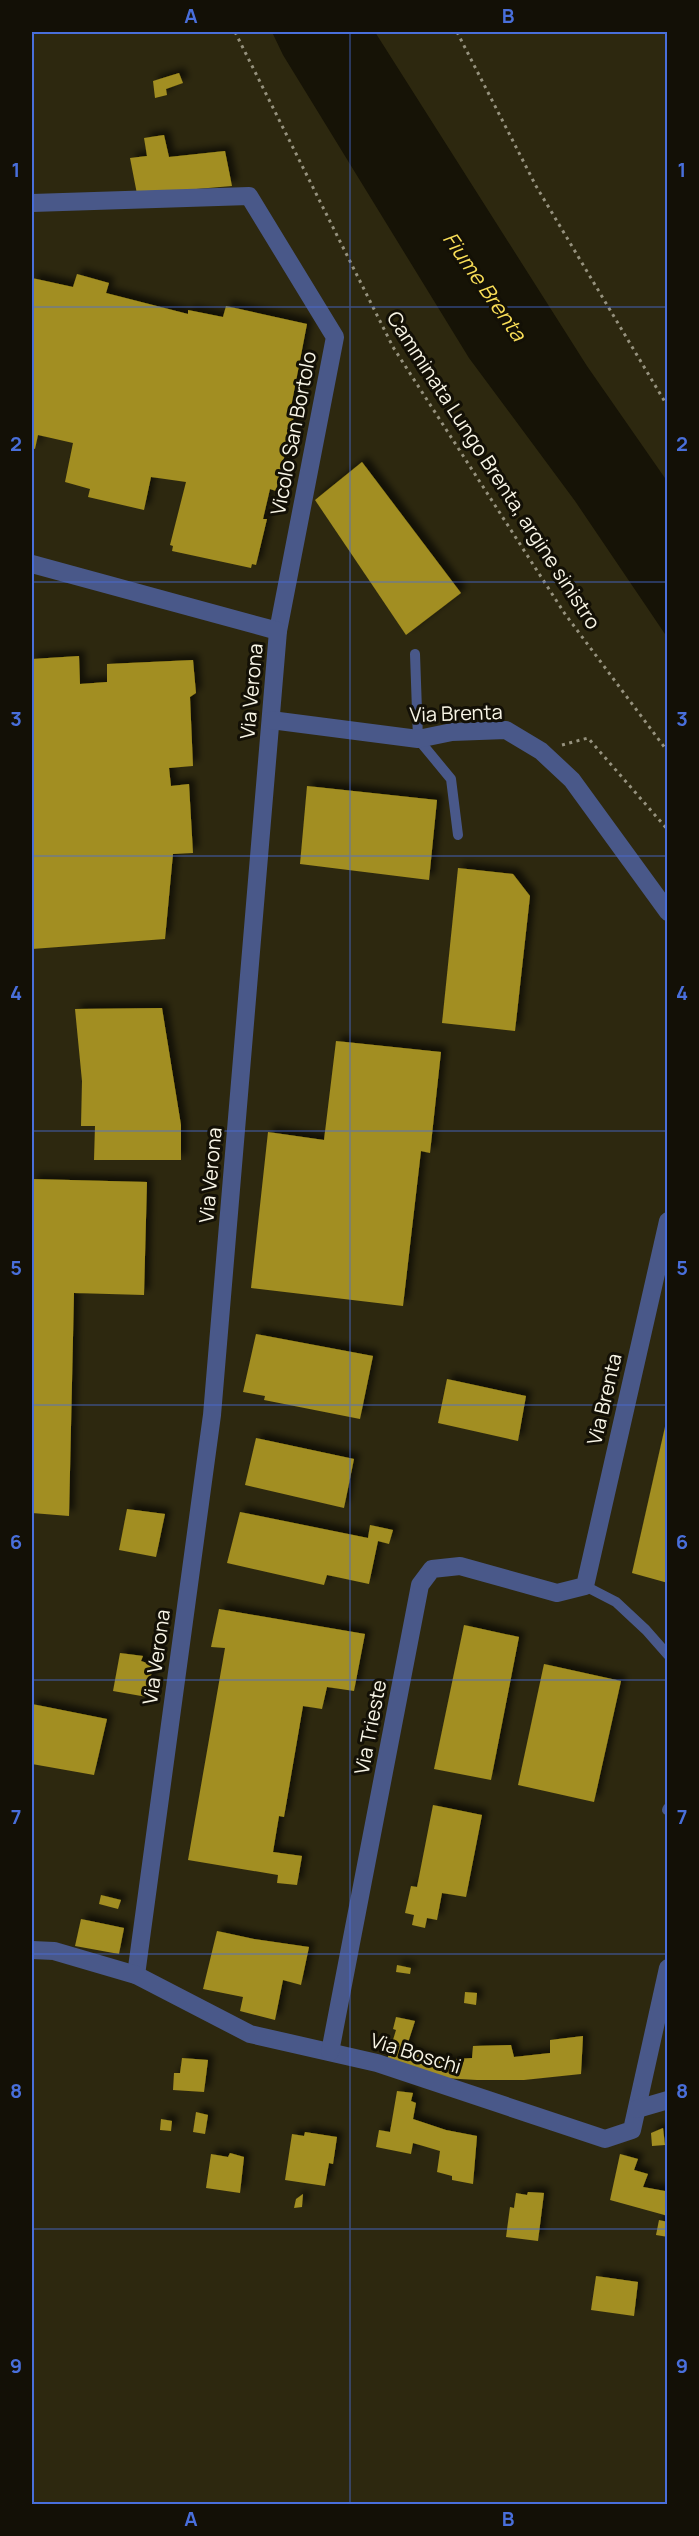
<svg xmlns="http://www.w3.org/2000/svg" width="699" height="2536" font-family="Manrope,sans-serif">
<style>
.water{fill:#161306}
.building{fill:#a28e20;filter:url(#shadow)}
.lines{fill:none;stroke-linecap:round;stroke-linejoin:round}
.path{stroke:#96927e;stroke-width:3;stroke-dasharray:3 4.5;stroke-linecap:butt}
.lane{stroke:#495889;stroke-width:10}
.street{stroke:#495889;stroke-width:18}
.grid{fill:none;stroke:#496fdb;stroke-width:1.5;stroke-opacity:0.55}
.labels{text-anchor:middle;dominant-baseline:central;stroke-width:6;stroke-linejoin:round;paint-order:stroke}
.street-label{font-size:20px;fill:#f8f5e6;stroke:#131006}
.water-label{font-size:21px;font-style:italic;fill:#f9de57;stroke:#131006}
.neatline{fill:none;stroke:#496fdb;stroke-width:2}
.grid-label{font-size:20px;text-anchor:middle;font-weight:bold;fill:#496fdb}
</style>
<defs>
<filter id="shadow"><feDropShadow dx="5.5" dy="-5.5" stdDeviation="3" flood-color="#0009"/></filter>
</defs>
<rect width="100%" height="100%" fill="#2d280f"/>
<polygon class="water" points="272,32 375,32 587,366 667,481 667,637 575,501 469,358 283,55"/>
<g class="building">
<polygon points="179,73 183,83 166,89 167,95 155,98 153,81"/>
<polygon points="164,135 169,157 225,151 232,186 137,194 130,158 147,156 144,138"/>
<polygon points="77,274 109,283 106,293 188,314 188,310 223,317 226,306 307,324 291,407 296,408 276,491 270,489 263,519 267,519 256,565 252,564 251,568 172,551 173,546 170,545 186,482 151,477 144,510 88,497 90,489 65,482 73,443 38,435 35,449 32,448 32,278 73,287"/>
<polygon points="362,462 461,593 406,635 315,500"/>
<polygon points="79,656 80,684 107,682 107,664 193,660 196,693 190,697 193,766 169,768 171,786 189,784 193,853 173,854 165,939 32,949 32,659"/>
<polygon points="307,786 437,800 429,880 300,864"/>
<polygon points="458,868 513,874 530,896 515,1031 442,1023"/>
<polygon points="162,1008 181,1125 181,1160 94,1160 95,1126 81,1126 82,1081 75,1009"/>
<polygon points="336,1041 441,1052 430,1153 421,1151 403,1306 251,1288 268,1132 324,1140"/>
<polygon points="32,1179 147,1182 144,1295 74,1293 69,1516 32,1513"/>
<polygon points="256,1334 373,1356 360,1419 264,1400 265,1396 243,1392"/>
<polygon points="447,1379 526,1396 518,1441 438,1423"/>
<polygon points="667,1418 668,1418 668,1583 632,1573"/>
<polygon points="256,1438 354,1459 344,1508 245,1485"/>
<polygon points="127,1509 165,1514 156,1557 119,1550"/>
<polygon points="240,1512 368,1538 370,1525 393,1530 389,1544 378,1541 369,1584 327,1575 324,1585 227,1563"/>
<polygon points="219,1609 365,1634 354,1691 327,1687 322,1709 303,1706 284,1817 279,1816 273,1852 302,1856 297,1885 277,1883 278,1875 188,1860 225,1648 211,1647"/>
<polygon points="464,1625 519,1637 491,1780 434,1769"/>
<polygon points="120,1653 143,1656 141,1661 153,1665 147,1697 113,1691"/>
<polygon points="544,1664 621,1681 594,1802 518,1785"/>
<polygon points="32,1704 107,1719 94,1775 32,1764"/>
<polygon points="433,1805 482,1815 466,1897 442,1893 437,1920 427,1918 425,1928 412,1925 414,1915 405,1913 411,1886 417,1887"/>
<polygon points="101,1895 121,1900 118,1909 99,1904"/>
<polygon points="81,1919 124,1928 119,1954 75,1946"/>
<polygon points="217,1931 254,1939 309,1947 301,1985 283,1980 275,2020 240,2011 243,1997 203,1989"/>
<polygon points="397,1965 411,1968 410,1974 396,1972"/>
<polygon points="465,1992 477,1993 476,2005 464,2003"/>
<polygon points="396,2017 415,2021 406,2049 425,2057 455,2062 456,2059 472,2058 473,2046 511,2045 514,2057 550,2053 550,2040 583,2036 581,2074 524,2080 477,2080 443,2078 386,2063 396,2030 393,2029"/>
<polygon points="182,2058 208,2060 204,2092 173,2090 174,2073 180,2073"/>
<polygon points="397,2091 413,2093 411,2101 416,2103 413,2119 446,2130 477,2136 473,2184 452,2180 452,2176 437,2172 440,2151 413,2143 411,2154 376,2147 379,2130 390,2132"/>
<polygon points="196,2112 208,2115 205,2134 193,2132"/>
<polygon points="161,2119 172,2121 171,2131 160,2130"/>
<polygon points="663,2128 665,2145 652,2146 651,2133"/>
<polygon points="305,2132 337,2137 333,2164 329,2163 325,2186 285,2180 292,2134 304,2136"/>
<polygon points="230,2153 244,2157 240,2193 206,2188 211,2154 228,2157"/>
<polygon points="620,2154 638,2159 634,2170 648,2174 643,2187 665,2191 668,2185 668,2216 610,2200"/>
<polygon points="528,2192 544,2193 538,2241 506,2237 510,2207 514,2208 516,2193 527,2195"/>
<polygon points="303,2194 302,2207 294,2208 296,2199"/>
<polygon points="659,2220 668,2222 668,2237 656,2235"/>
<polygon points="596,2276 638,2282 634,2316 591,2310"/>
</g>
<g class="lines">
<g class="path">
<polyline points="235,32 393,347 565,614 668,752"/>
<polyline points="457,32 536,186 668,407"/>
<polyline points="562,745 588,738 668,830"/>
</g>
<g class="lane">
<polyline points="415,654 418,739 451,779 458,835"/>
<polyline points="585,1586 616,1602 646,1630 668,1655"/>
<polyline points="667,1810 668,1808"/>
</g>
<g class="street">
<polyline points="32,203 249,196 335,337 278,631"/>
<polyline points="32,564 278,631 212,1415 136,1975"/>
<polyline points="271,720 418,739 452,732 506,730 541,751 572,780 668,912"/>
<polyline points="32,1950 54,1951 136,1975 250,2034 377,2063 605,2139 632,2130 668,1968"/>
<polyline points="330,2052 420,1585 432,1569 460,1566 557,1593 585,1586 668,1221"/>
<polyline points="637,2109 668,2100"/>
</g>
</g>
<path class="grid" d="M350,32v2472M32,307h636M32,582h636M32,856h636M32,1131h636M32,1405h636M32,1680h636M32,1954h636M32,2229h636"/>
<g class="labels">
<g class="street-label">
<text transform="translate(293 433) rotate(-79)">Vicolo San Bortolo</text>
<text transform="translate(494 470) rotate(57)">Camminata Lungo Brenta, argine sinistro</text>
<text transform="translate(251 691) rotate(-85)">Via Verona</text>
<text transform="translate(456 713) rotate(-2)">Via Brenta</text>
<text transform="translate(210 1175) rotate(-85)">Via Verona</text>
<text transform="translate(604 1399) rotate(-77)">Via Brenta</text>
<text transform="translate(156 1657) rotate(-82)">Via Verona</text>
<text transform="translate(370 1727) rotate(-79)">Via Trieste</text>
<text transform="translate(416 2053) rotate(17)">Via Boschi</text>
</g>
<g class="water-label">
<text transform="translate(485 286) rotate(55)">Fiume Brenta</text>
</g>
</g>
<rect width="699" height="2536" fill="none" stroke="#131006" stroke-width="66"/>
<rect x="33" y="33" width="633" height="2470" class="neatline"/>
<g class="grid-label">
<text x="191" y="23">A</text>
<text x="508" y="23">B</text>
<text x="16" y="177">1</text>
<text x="682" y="177">1</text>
<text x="16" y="451">2</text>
<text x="682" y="451">2</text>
<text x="16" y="726">3</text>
<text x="682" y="726">3</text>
<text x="16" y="1000">4</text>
<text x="682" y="1000">4</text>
<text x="16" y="1275">5</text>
<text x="682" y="1275">5</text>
<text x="16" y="1549">6</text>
<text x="682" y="1549">6</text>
<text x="16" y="1824">7</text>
<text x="682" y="1824">7</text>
<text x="16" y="2098">8</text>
<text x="682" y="2098">8</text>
<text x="16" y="2373">9</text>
<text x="682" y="2373">9</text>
<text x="191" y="2526">A</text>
<text x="508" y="2526">B</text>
</g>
</svg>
